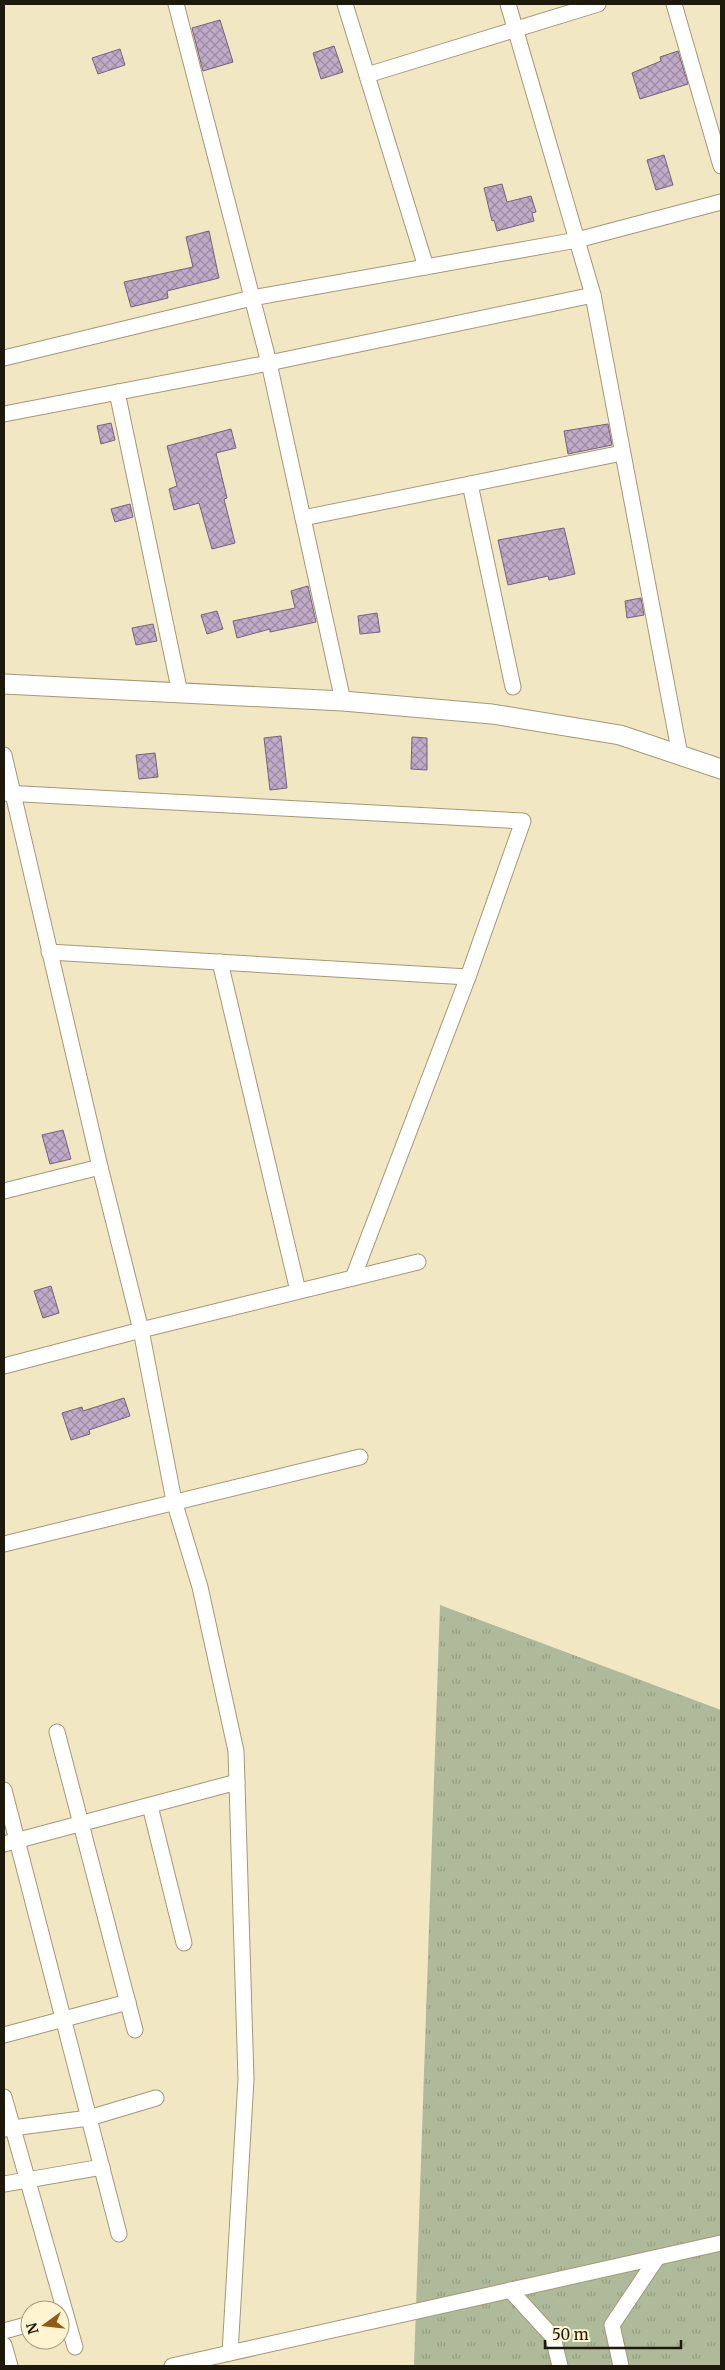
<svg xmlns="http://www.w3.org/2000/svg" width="725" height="2370" font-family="Merriweather,serif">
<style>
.grass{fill:url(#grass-tufts)}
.building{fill:url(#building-cross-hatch);stroke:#76627e}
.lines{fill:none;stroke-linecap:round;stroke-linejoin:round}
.minor-casing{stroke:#a39977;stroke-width:17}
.tertiary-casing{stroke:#a39977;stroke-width:21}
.minor{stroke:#fff;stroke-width:15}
.tertiary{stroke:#fff;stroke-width:19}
</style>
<defs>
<pattern id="grass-tufts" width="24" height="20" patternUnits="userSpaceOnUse" patternTransform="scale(1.25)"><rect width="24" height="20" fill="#aeba99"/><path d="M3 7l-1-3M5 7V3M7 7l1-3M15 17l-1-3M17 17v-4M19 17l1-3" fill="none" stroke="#959f82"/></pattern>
<pattern id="building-cross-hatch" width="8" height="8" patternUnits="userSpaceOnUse" patternTransform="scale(1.25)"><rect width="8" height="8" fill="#c0aac8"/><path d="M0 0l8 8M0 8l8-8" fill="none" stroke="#9b8aa1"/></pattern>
</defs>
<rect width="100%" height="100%" fill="#f1e7c2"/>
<polygon class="grass" points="440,1605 721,1710 721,2366 414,2366"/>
<g class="building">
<polygon points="220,20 233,62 203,71 192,28"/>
<polygon points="334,46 343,72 321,79 313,53"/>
<polygon points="120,49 125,65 98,74 92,58"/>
<polygon points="678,51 688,84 640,99 632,73 661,61 660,57"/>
<polygon points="664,155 673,185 656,190 647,160"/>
<polygon points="502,184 507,202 531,196 536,212 532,213 534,221 497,231 494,220 492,221 484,188"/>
<polygon points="209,231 219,278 167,291 168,298 131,307 124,282 193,267 186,237"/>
<polygon points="111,423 115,440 101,444 97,426"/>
<polygon points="608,424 612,445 568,454 564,431"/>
<polygon points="231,429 236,448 216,453 227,498 224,499 235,543 212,549 199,503 174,510 169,489 177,486 167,446"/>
<polygon points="130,504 133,517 115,522 111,509"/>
<polygon points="564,528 575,574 549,580 548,576 508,585 498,540"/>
<polygon points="308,586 316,622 270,632 270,629 237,638 233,621 295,608 291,591"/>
<polygon points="641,598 644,615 627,618 625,601"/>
<polygon points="217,611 223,629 207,634 201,615"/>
<polygon points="377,613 380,632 360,634 358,616"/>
<polygon points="153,624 157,641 136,645 132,628"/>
<polygon points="281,736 287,788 270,790 264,738"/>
<polygon points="412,737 427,738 427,770 411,769"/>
<polygon points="155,753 158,777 139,779 136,755"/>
<polygon points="63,1130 71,1159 50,1164 42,1135"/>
<polygon points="51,1286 59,1313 43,1318 34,1291"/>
<polygon points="124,1398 130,1416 89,1430 90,1434 71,1440 62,1413 82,1407 83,1411"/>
</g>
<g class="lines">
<g class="minor-casing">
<g id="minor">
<polyline points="176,4 269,363 343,701"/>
<polyline points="345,4 426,267"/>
<polyline points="508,4 593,295 680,755"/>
<polyline points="674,4 721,166"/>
<polyline points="367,75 598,4"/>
<polyline points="4,358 252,298 577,240 721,202"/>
<polyline points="117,392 180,693"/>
<polyline points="4,414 269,363 593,295"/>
<polyline points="470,484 513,687"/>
<polyline points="303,518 622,453"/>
<polyline points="4,755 100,1167 141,1330 174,1501 200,1587 236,1751 246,2079 230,2353"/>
<polyline points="4,793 523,821 468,977 353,1278"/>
<polyline points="49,952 468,977"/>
<polyline points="220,962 298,1291"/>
<polyline points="4,1191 100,1167"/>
<polyline points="4,1366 141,1330 418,1262"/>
<polyline points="4,1544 360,1457"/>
<polyline points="57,1732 135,2030"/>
<polyline points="4,1790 119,2234"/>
<polyline points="150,1806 184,1943"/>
<polyline points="4,1844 237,1782"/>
<polyline points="4,2035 128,2002"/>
<polyline points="4,2097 75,2347"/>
<polyline points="4,2129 89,2118 156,2098"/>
<polyline points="4,2184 102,2167"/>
<polyline points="510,2290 553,2337 560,2366"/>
<polyline points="4,2331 30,2324"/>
<polyline points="4,2345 10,2366"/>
<polyline points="172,2366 721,2243"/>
<polyline points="621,2366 612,2325 657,2258"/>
</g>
</g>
<g class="tertiary-casing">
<polyline id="tertiary" points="4,684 343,701 492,714 620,735 721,769"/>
</g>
<use href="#minor" class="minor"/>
<use href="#tertiary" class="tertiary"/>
</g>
<rect width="725" height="2370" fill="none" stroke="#1d190b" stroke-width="10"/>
<g transform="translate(45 2325) rotate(255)"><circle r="24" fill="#fef4cf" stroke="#a49c81"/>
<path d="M0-4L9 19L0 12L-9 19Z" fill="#945918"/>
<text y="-8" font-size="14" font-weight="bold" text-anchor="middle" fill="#1d190b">N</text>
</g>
<path d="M545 2340v8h136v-8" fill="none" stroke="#1d190b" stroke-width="2.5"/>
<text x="552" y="2340" font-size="15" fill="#1d190b" stroke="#fef4cf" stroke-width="4" paint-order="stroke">50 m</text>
</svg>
